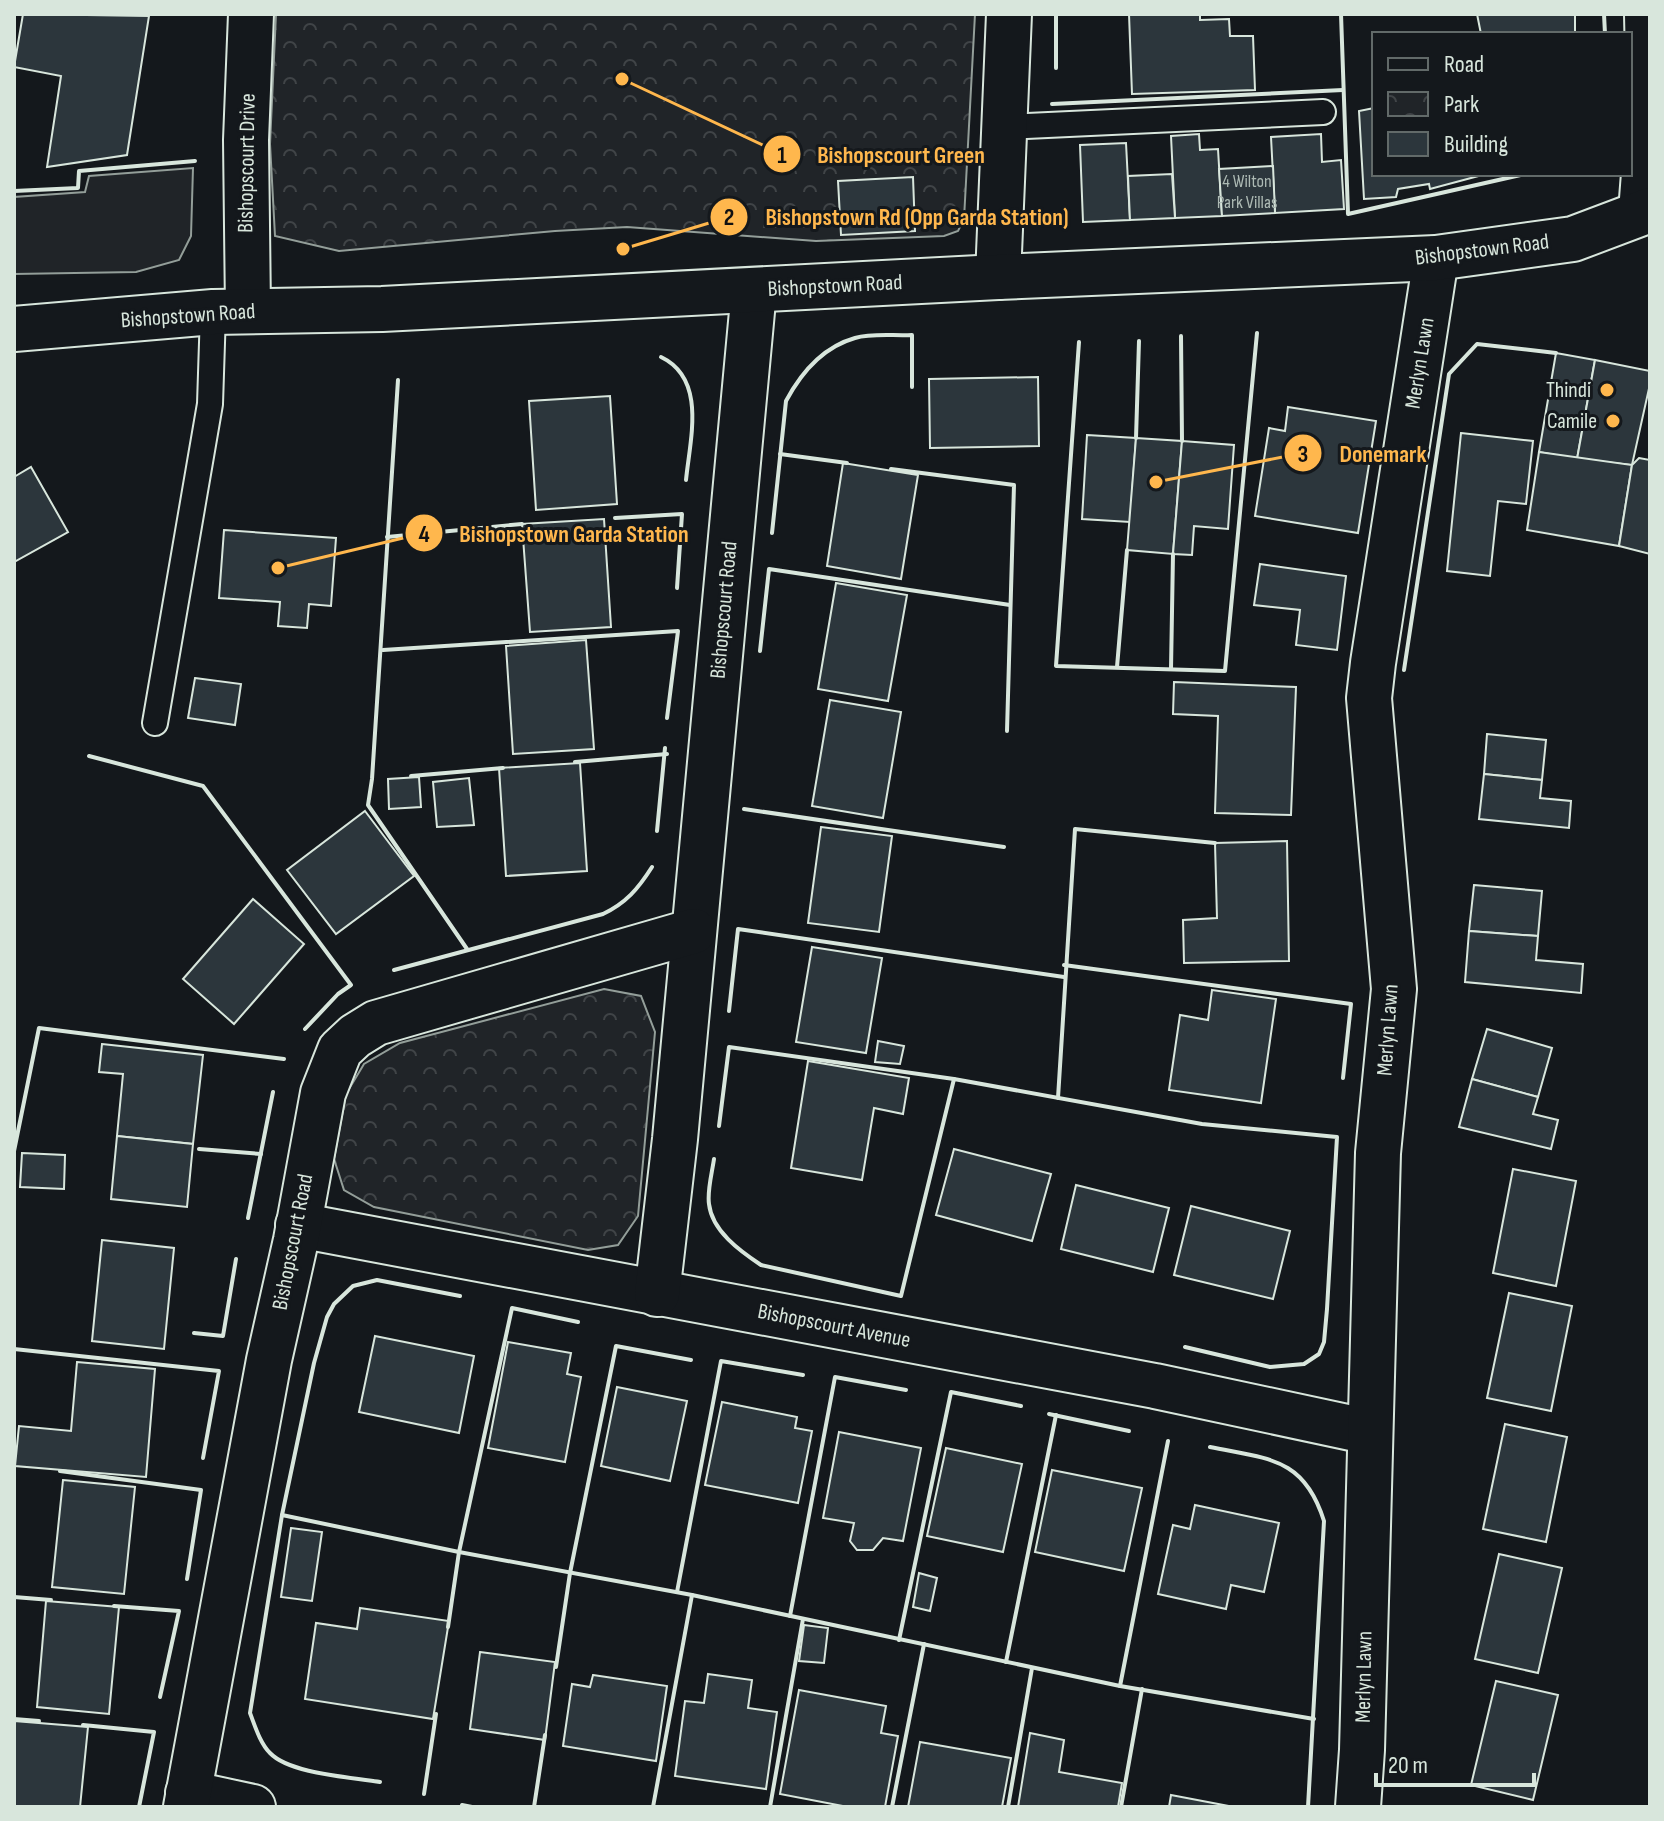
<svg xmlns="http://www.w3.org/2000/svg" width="1664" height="1821" font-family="'Sofia Sans Condensed',sans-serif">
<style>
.grass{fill:#202428;stroke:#939e99;stroke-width:2}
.park{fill:url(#park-crowns);stroke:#939e99;stroke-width:2}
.building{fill:#2c363c;stroke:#d8e6dc;stroke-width:2}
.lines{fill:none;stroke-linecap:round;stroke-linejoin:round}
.lane-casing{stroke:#d8e6dc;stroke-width:28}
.street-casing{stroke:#d8e6dc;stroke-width:48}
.secondary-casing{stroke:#d8e6dc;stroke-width:48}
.lane{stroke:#14181c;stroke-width:24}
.street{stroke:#14181c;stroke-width:44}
.secondary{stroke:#14181c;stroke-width:44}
.wall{stroke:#d8e6dc;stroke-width:4}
.poi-dot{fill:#ffb74d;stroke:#14181c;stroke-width:3}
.labels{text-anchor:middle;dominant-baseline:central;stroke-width:6;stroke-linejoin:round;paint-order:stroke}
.number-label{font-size:18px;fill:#adbab4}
.street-label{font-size:22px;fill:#d8e6dc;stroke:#14181c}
.poi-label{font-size:22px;fill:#d8e6dc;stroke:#14181c;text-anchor:end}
.leader{fill:none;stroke:#ffb74d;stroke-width:3}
.callout-dot{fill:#ffb74d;stroke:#14181c;stroke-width:3}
.mark-label{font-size:24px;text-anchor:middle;font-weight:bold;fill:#111}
.callout-label{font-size:24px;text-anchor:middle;font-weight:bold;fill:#ffb74d;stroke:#14181c;stroke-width:6;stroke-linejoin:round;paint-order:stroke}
</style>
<defs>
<pattern id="park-crowns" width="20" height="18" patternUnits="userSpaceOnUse" patternTransform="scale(2)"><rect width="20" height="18" fill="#202428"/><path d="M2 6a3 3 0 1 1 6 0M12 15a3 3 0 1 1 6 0" fill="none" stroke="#404447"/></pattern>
</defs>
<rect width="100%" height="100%" fill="#14181c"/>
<polygon class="grass" points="193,168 191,236 179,260 136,272 14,274 14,197 85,192 89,176"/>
<g class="park">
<polygon points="276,14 975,14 964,219 958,231 944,236 816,241 627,227 555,231 339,251 275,236 270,144"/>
<polygon points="604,989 641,996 655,1032 638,1216 618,1245 588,1250 374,1207 344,1190 334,1159 346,1094 364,1064 400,1043"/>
</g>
<g class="building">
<polygon points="23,14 149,16 127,155 47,167 61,76 14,67"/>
<polygon points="1129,14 1200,14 1200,20 1229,19 1230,36 1253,36 1255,90 1132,94"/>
<polygon points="1477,14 1575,14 1575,34 1481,34"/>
<polygon points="1374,108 1374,174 1486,174 1430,189 1429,184 1398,189 1396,197 1364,199 1359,111"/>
<polygon points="1199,134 1200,150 1218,149 1222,216 1175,218 1171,136"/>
<polygon points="1321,134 1322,162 1341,160 1344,209 1275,213 1271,137"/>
<polygon points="1126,143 1130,220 1083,222 1080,145"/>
<polygon points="1273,166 1275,213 1222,216 1219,169"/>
<polygon points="1172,174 1175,218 1130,220 1128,176"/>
<polygon points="913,177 915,231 841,235 838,181"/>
<polygon points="1556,353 1595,360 1577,459 1539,452"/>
<polygon points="1595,360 1650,371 1650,384 1632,465 1577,459"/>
<polygon points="1038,377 1039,446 930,448 929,379"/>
<polygon points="610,396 617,504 536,510 529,401"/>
<polygon points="1288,407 1376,421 1358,533 1255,516 1269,428 1285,431"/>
<polygon points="1461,433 1533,441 1526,504 1498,501 1490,576 1447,571"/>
<polygon points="1087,435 1136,438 1130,522 1082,519"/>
<polygon points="1136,438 1182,441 1173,554 1127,550"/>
<polygon points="1182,441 1234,445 1228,529 1194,526 1192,555 1173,554"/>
<polygon points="1539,452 1632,465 1619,546 1527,530"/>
<polygon points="1639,458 1650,460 1650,554 1619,546 1632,465"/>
<polygon points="843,463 918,475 901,579 827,566"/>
<polygon points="31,467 68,532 14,562 14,477"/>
<polygon points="604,519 611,627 530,632 522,524"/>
<polygon points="224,530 336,538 331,606 309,604 307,628 278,626 280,602 219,598"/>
<polygon points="1260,564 1346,576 1337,650 1296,645 1300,610 1254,605"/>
<polygon points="836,583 907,595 888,701 818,689"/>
<polygon points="586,640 594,749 513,754 506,646"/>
<polygon points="195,678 241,684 235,725 188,718"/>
<polygon points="1174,682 1296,687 1291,815 1215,813 1218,716 1173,714"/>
<polygon points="830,700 901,712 883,818 812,806"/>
<polygon points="1487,734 1546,740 1542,780 1484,774"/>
<polygon points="580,763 587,871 506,876 499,768"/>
<polygon points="1484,774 1542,780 1540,798 1571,801 1569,828 1479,819"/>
<polygon points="419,777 421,807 389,809 388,779"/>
<polygon points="469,778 474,825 437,827 433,782"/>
<polygon points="365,811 414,876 336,934 287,870"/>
<polygon points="821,827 892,836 879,932 808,923"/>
<polygon points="1287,841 1289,961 1184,963 1183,920 1217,918 1215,843"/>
<polygon points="1474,885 1542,891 1538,936 1469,931"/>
<polygon points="253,899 304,944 234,1024 183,979"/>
<polygon points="1469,931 1538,936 1536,960 1583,964 1581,993 1465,982"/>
<polygon points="812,947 882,958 866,1053 796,1042"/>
<polygon points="1212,990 1276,999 1261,1103 1169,1090 1180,1015 1208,1020"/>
<polygon points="1487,1029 1552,1048 1538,1097 1472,1079"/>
<polygon points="878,1041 904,1046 900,1064 875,1062"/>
<polygon points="102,1044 203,1055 193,1144 117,1136 123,1074 99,1072"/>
<polygon points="808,1061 909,1078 903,1114 874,1108 862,1180 791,1168"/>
<polygon points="1472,1079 1538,1097 1533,1114 1558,1120 1551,1149 1459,1127"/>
<polygon points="117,1136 193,1144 187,1207 111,1199"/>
<polygon points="954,1149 1051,1174 1032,1241 936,1215"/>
<polygon points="22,1153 65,1155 64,1189 20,1187"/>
<polygon points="1513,1169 1576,1181 1556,1286 1493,1273"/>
<polygon points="1076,1185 1169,1208 1153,1272 1061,1249"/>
<polygon points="1191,1206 1290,1231 1273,1299 1174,1275"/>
<polygon points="102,1240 174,1248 164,1349 92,1341"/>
<polygon points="1509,1293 1572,1306 1551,1411 1487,1398"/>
<polygon points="375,1336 474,1356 459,1433 359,1412"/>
<polygon points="508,1342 571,1353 567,1374 581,1377 565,1462 488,1448"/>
<polygon points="77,1362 155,1369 146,1477 15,1466 19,1426 71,1431"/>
<polygon points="617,1387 687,1401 670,1481 601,1466"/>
<polygon points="722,1402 797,1417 795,1428 812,1431 798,1503 705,1485"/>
<polygon points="1505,1424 1567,1437 1546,1542 1483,1529"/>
<polygon points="839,1432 921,1448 903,1541 883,1538 873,1550 857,1550 850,1541 854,1523 823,1518"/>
<polygon points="946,1448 1022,1464 1003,1552 927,1536"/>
<polygon points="1052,1470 1142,1488 1124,1571 1035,1552"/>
<polygon points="63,1480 135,1487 124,1594 52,1587"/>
<polygon points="1195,1505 1279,1523 1264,1592 1231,1585 1226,1609 1158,1594 1173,1525 1190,1529"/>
<polygon points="291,1528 322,1532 312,1601 281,1597"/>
<polygon points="1499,1554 1562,1568 1538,1673 1475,1659"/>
<polygon points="919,1573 937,1578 930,1611 913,1607"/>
<polygon points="46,1601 119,1607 109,1714 37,1707"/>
<polygon points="360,1608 449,1621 433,1719 305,1699 316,1623 357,1629"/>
<polygon points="804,1625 828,1628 824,1663 799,1661"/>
<polygon points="480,1652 555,1662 545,1740 470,1729"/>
<polygon points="708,1674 752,1680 748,1708 777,1712 766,1789 675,1776 685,1701 704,1703"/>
<polygon points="593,1675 667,1686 656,1761 563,1746 572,1684 590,1687"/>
<polygon points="1496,1681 1558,1695 1533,1800 1471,1785"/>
<polygon points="799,1690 886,1706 881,1733 898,1736 885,1807 848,1807 780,1794"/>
<polygon points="14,1721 88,1727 80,1807 14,1807"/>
<polygon points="1030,1733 1064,1740 1059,1772 1122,1783 1118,1807 1018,1807"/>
<polygon points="920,1742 1011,1758 1002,1807 908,1807"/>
<polygon points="1171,1795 1234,1807 1169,1807"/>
</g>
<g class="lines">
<g class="lane-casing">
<g id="lane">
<polyline points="1004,127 1323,112"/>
<polyline points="155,723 210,404 213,312"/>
</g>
</g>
<g class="street-casing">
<g id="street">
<polyline points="1641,212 1649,109 1647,14"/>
<polyline points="998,277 1009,14"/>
<polyline points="248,311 246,140 251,14"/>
<polyline points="298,1225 1155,1386 1370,1432"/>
<polyline points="657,1294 675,1139 754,290"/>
<polyline points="188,1793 253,1807"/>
<polyline points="186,1807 269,1360 296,1240 323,1093 340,1050 355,1036 376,1023 694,931"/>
<polyline points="1358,1807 1362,1750 1378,1153 1394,989 1369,698 1373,663 1436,258"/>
</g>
</g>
<g class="secondary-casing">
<polyline id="secondary" points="14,329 213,312 382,309 998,277 1436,258 1573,239 1650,210"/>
</g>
<use href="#lane" class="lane"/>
<use href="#street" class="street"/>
<use href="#secondary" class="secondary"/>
<g class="wall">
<polyline points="1341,14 1348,214 1525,174"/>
<polyline points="1604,14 1605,34"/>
<polyline points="1056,68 1056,14"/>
<polyline points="1052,104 1343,90"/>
<polyline points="14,191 78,188 79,171 195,161"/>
<polyline points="1181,336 1182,441"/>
<polyline points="1079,342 1056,666 1225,671 1257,333"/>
<path d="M661,357c46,22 29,82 25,123"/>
<polyline points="398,380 372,779 368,805 467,949"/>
<polyline points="1136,438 1139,341"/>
<polyline points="780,454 847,463"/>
<polyline points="891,469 1014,485 1007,731"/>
<polyline points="615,518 682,514 677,588"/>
<path d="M772,533l14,-132c15,-28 37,-54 69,-63 17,-5 39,-2 57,-3v52"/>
<polyline points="387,537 522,524"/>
<polyline points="383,650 678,631 667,718"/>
<polyline points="760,651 769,569 1010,605"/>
<polyline points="1117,667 1127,550"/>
<polyline points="1171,669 1173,554"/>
<polyline points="1404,670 1449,374 1477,344 1556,353"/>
<polyline points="89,756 203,786 351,985 338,994 305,1029"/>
<polyline points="575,762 667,754"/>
<polyline points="411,776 503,768"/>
<polyline points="744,809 1004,847"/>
<polyline points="657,831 665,748"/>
<polyline points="1064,965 1351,1004 1343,1078"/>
<path d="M394,970l209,-56c23,-11 35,-25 49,-47"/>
<polyline points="729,1011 738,929 1064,977"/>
<polyline points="1058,1098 1075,829 1215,843"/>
<polyline points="719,1126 729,1047 954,1079"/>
<polyline points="199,1149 261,1154"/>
<polyline points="14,1151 39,1028 284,1059"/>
<path d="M714,1159c-2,14 -7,32 -5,45 3,27 31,47 52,61l140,31 53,-217 248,45 135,13 -10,172 -3,33 -5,12 -15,10 -34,3 -85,-20"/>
<polyline points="248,1218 273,1092"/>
<polyline points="460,1296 377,1280 353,1286 334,1304 327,1317 314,1363 282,1515 459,1552 692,1595 1120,1686 1314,1719"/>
<polyline points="194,1333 223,1336 236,1259"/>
<polyline points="14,1349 219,1371 203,1458"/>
<polyline points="1049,1414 1129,1431"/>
<path d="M1210,1447c58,12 94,10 114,74l-16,286"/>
<polyline points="60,1471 201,1490 187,1579"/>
<path d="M282,1515l-32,198c5,13 10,30 20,40 20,21 81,24 110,29"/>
<polyline points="677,1592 721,1361 803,1375"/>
<polyline points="14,1597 51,1600"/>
<polyline points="114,1606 179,1611 160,1697"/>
<polyline points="790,1616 835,1377 906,1390"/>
<polyline points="448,1627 459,1552 512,1308 578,1322"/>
<polyline points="899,1640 951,1392 1021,1406"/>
<polyline points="1006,1662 1056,1415"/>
<polyline points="556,1667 570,1573 616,1346 691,1360"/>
<polyline points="1120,1686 1168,1441"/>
<polyline points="14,1719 39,1721"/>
<polyline points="83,1725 154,1732 139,1807"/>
<polyline points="424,1794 436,1714"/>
<polyline points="462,1805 472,1807"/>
<polyline points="534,1807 545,1735"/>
<polyline points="653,1807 692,1595"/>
<polyline points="770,1807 803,1619"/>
<polyline points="892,1807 924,1644"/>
<polyline points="1008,1807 1032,1668"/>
<polyline points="1121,1807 1142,1689"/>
</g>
</g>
<g class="poi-dot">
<circle cx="1607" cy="390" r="8"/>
<circle cx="1613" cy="421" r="8"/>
</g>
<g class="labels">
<g class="number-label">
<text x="1247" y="181">4 Wilton<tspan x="1247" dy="21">Park Villas</tspan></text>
</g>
<g class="street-label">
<text transform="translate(247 163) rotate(-89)">Bishopscourt Drive</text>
<text transform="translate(1482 250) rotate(-7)">Bishopstown Road</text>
<text transform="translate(835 286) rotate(-3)">Bishopstown Road</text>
<text transform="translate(188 316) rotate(-4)">Bishopstown Road</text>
<text transform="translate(1420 363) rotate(-81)">Merlyn Lawn</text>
<text transform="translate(724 610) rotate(-85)">Bishopscourt Road</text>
<text transform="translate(1388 1030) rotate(-86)">Merlyn Lawn</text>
<text transform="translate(293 1242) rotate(-79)">Bishopscourt Road</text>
<text transform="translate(834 1326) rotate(11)">Bishopscourt Avenue</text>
<text transform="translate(1364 1677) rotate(-89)">Merlyn Lawn</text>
</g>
<g class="poi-label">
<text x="1591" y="390">Thindi</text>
<text x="1597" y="421">Camile</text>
</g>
</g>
<path class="leader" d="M622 79L782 154M623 249L729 217M1156 482L1303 453M278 568L424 533"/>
<g class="callout-dot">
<circle cx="622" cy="79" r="8"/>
<circle cx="623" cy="249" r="8"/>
<circle cx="1156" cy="482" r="8"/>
<circle cx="278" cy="568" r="8"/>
<circle cx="782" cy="154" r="20"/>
<circle cx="729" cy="217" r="20"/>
<circle cx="1303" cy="453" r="20"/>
<circle cx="424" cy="533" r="20"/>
</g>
<g class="mark-label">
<text x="782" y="163">1</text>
<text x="729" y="225">2</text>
<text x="1303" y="462">3</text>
<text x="424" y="542">4</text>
</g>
<g class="callout-label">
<text x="901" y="163">Bishopscourt Green</text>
<text x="917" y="225">Bishopstown Rd (Opp Garda Station)</text>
<text x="1383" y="462">Donemark</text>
<text x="574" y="542">Bishopstown Garda Station</text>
</g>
<rect width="1664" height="1821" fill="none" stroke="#d8e6dc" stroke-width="32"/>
<rect x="1372" y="32" width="260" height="144" fill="#14181c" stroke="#626a69" stroke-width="2"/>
<rect x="1388" y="58" width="40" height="12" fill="#14181c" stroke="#626a69" stroke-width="2"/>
<text x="1444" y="72" font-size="24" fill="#d8e6dc">Road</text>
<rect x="1388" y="92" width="40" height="24" fill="url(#park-crowns)" stroke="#626a69" stroke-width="2"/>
<text x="1444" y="112" font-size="24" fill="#d8e6dc">Park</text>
<rect x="1388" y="132" width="40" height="24" fill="#2c363c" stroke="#626a69" stroke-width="2"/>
<text x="1444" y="152" font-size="24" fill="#d8e6dc">Building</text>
<path d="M1376 1773v12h158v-12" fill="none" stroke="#d8e6dc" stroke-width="4"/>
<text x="1388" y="1773" font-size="24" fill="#d8e6dc" stroke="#14181c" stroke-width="6" paint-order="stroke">20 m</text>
</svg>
